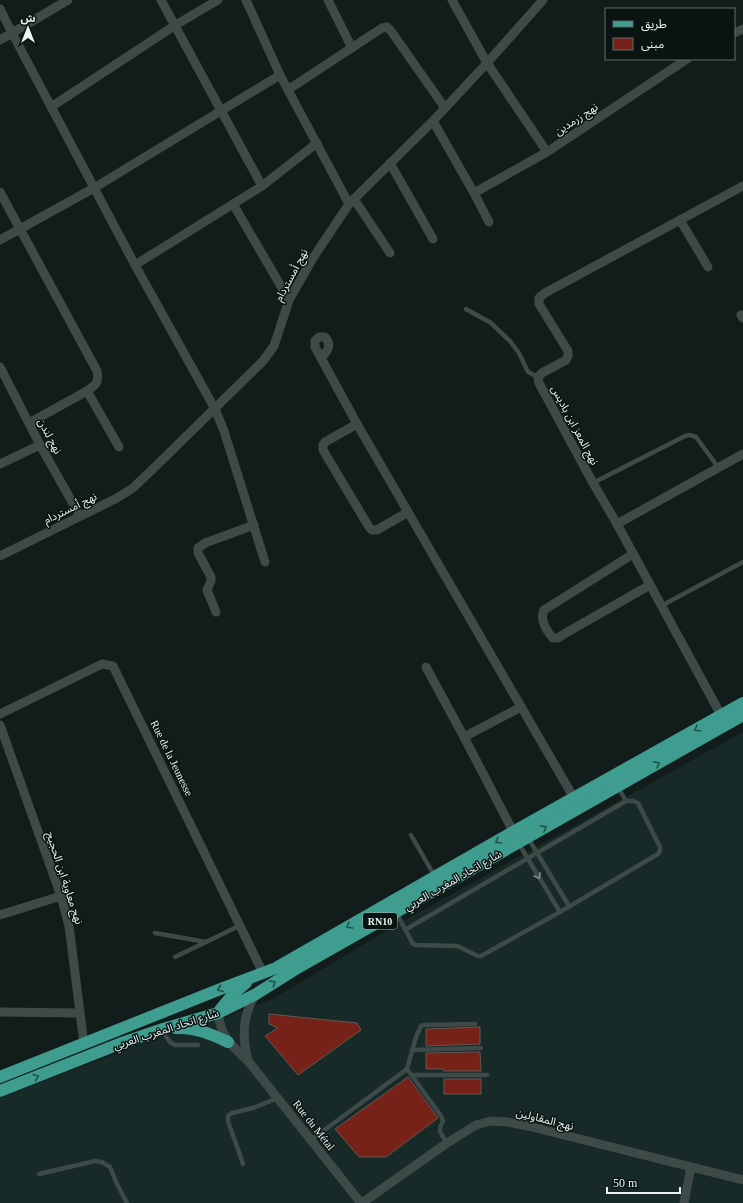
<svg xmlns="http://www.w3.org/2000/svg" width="743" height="1203" font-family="'Times New Roman','Noto Sans Arabic',serif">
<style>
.built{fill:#172a27}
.building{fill:#762218;stroke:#635754}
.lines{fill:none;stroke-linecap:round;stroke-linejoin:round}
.lane{stroke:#3e4a47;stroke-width:4.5}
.street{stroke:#3e4a47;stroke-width:9}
.primary{stroke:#3e9d8e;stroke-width:12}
.oneway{stroke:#21524a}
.oneway2{stroke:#838e8b}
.labels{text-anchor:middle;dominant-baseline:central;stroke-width:3;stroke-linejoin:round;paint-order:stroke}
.shield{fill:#091412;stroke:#a7b0ae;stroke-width:1}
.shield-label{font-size:10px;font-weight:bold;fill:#ebf3f1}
.street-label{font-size:11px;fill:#ebf3f1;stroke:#091412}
</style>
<rect width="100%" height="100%" fill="#121d1b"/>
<polygon class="built" points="743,732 743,1203 0,1203 0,1098 167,1034 219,1020 273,999 391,928"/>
<g class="building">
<polygon points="269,1014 357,1023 361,1030 298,1075 265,1036 278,1028 269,1024"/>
<polygon points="477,1027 480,1027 480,1044 426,1046 426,1029"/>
<polygon points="480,1052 481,1071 444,1071 444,1069 426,1069 426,1053"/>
<polygon points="408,1077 438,1118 386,1157 359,1157 335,1129"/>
<rect x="444" y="1079" width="37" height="15"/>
</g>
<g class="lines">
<g class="lane">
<polyline points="466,309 491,323 510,341 519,353 528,372 538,377"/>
<polyline points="593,483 685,436 690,435 696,437 718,467"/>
<polyline points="661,606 743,562"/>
<polyline points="411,835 434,875"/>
<polyline points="528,838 569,906"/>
<polyline points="519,844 560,912"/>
<polyline points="397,914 413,944 416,945 457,946 478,956 481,956 560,912 658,854 660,851 660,847 638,803 633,801 626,801 618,787"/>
<polyline points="405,930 626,801"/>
<polyline points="155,933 206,942"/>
<polyline points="175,957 239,926"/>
<polyline points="162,1031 170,1042 175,1045 198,1045"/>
<polyline points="412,1050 481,1048"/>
<path d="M407,1069l34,47 2,5c-6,11 -2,12 4,22"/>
<polyline points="413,1075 487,1075"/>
<polyline points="311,1140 407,1069 416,1037 421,1026 424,1025 475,1024"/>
<polyline points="243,1164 228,1121 228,1116 232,1113 253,1108 278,1098"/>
<polyline points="39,1174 95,1161 102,1162 110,1167 117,1184 127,1203"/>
</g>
<g class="street">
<polyline points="161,0 262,186"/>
<polyline points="246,0 280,75 349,204"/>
<polyline points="328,0 352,48"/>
<polyline points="452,0 487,63 547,152"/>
<polyline points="0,9 12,33 135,265 215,409 224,431 265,562"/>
<polyline points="734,33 743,29"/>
<polyline points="0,40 68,0"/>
<polyline points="289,89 382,28 387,27 391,31 445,108"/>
<polyline points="51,107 174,26 218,0"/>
<polyline points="433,121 474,193 489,222"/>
<polyline points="390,163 433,239"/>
<path d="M0,192l97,179c2,12 0,13 -10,20l-58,32"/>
<polyline points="474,193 547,152 687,59"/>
<polyline points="354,199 390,253"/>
<polyline points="233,204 289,300"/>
<polyline points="680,220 708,267"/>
<polyline points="0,240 94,188 280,75"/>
<polyline points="135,265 262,186 317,143"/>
<polyline points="741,315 743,318"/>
<path d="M321,358c7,-7 11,-13 4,-21h-6l-4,4v6l42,77 51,88 166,286"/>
<polyline points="0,367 40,445 80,516"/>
<polyline points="87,391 119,447"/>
<polyline points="357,424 325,442 323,445 323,450 369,527 372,530 377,530 408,512"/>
<polyline points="0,464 40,445"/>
<polyline points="617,524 743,454"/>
<path d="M633,554l-89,56c-5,10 2,20 9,28h5l6,-4 86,-49"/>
<polyline points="0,556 117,498 133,488 158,464 263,361 274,346 289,300 313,258 349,204 433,121 487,63 543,0"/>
<polyline points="216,612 207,590 211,581 211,577 198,553 198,548 205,543 254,525"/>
<polyline points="426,667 464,737 516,837"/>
<polyline points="0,714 102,664 113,666 263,973"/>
<polyline points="721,715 617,524 593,483 539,383 538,377 542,373 566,360 568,356 568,351 539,304 539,298 545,293 743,186"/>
<polyline points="0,725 61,896 69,926 84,1044"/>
<polyline points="464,737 521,707"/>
<polyline points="0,915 61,896"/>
<polyline points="0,1012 80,1013"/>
<path d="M218,1013c3,24 13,32 30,48l113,142"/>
<path d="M248,1061c-6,-24 -6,-46 8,-67"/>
<polyline points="362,1203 447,1143 476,1125 491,1121 507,1122 528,1126 743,1180"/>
<polyline points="684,1203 691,1167"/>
</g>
<g class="primary">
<polyline points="220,1010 234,993 246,983"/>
<path d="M176,1028c19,-1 35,6 52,14"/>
<polyline points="0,1077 223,988 276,968 513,832 743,703"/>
<polyline points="0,1091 119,1044 163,1029 218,1013 256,994 299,967 743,715"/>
</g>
</g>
<defs><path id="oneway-chevron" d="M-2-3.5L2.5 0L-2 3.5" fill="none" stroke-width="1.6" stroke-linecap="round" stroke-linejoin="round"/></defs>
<g class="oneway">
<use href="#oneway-chevron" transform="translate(697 729) rotate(150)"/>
<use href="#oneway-chevron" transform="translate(657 764) rotate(-30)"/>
<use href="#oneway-chevron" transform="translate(544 828) rotate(-29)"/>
<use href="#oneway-chevron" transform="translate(498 841) rotate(150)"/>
<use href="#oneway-chevron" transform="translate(349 926) rotate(150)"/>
<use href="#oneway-chevron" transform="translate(273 983) rotate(-32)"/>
<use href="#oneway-chevron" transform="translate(220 989) rotate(158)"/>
<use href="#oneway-chevron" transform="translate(36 1077) rotate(-21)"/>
</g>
<use class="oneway2" href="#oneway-chevron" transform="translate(538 876) rotate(60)"/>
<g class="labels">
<rect class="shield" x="363" y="913" width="34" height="16" rx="3"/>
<g class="shield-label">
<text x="380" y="921">RN10</text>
</g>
<g class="street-label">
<text transform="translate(576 119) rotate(-33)">نهج زرمدين</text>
<text transform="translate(291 275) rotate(-62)">نهج أمستردام</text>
<text transform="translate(575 425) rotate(62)">نهج المعز ابن باديس</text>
<text transform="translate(50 436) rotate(62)">نهج لندن</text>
<text transform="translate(70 508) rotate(-26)">نهج أمستردام</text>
<text transform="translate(172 758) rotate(64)">Rue de la Jeunesse</text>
<text transform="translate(65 878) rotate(72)">نهج معاوية ابن الحجيج</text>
<text transform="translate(453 880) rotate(-30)">شارع اتحاد المغرب العربي</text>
<text transform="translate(166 1029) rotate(-18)">شارع اتحاد المغرب العربي</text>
<text transform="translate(545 1119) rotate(14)">نهج المقاولين</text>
<text transform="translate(314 1125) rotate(52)">Rue du Métal</text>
</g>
</g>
<rect x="605" y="8" width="130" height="52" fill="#091412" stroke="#636d6b"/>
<rect x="613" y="21" width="20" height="6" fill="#3e9d8e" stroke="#636d6b"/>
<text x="641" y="28" font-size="12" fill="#ebf3f1">طريق</text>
<rect x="613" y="38" width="20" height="12" fill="#762218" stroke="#636d6b"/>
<text x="641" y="48" font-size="12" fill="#ebf3f1">مبنى</text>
<g transform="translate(28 28)" stroke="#091412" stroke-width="3" paint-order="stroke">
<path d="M0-3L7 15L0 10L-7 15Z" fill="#ebf3f1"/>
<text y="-6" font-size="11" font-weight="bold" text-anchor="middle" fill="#ebf3f1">ش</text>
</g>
<path d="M607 1187v6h73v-6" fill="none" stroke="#ebf3f1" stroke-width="2"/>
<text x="613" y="1187" font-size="12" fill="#ebf3f1" stroke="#091412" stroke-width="3" paint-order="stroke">50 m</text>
</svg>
